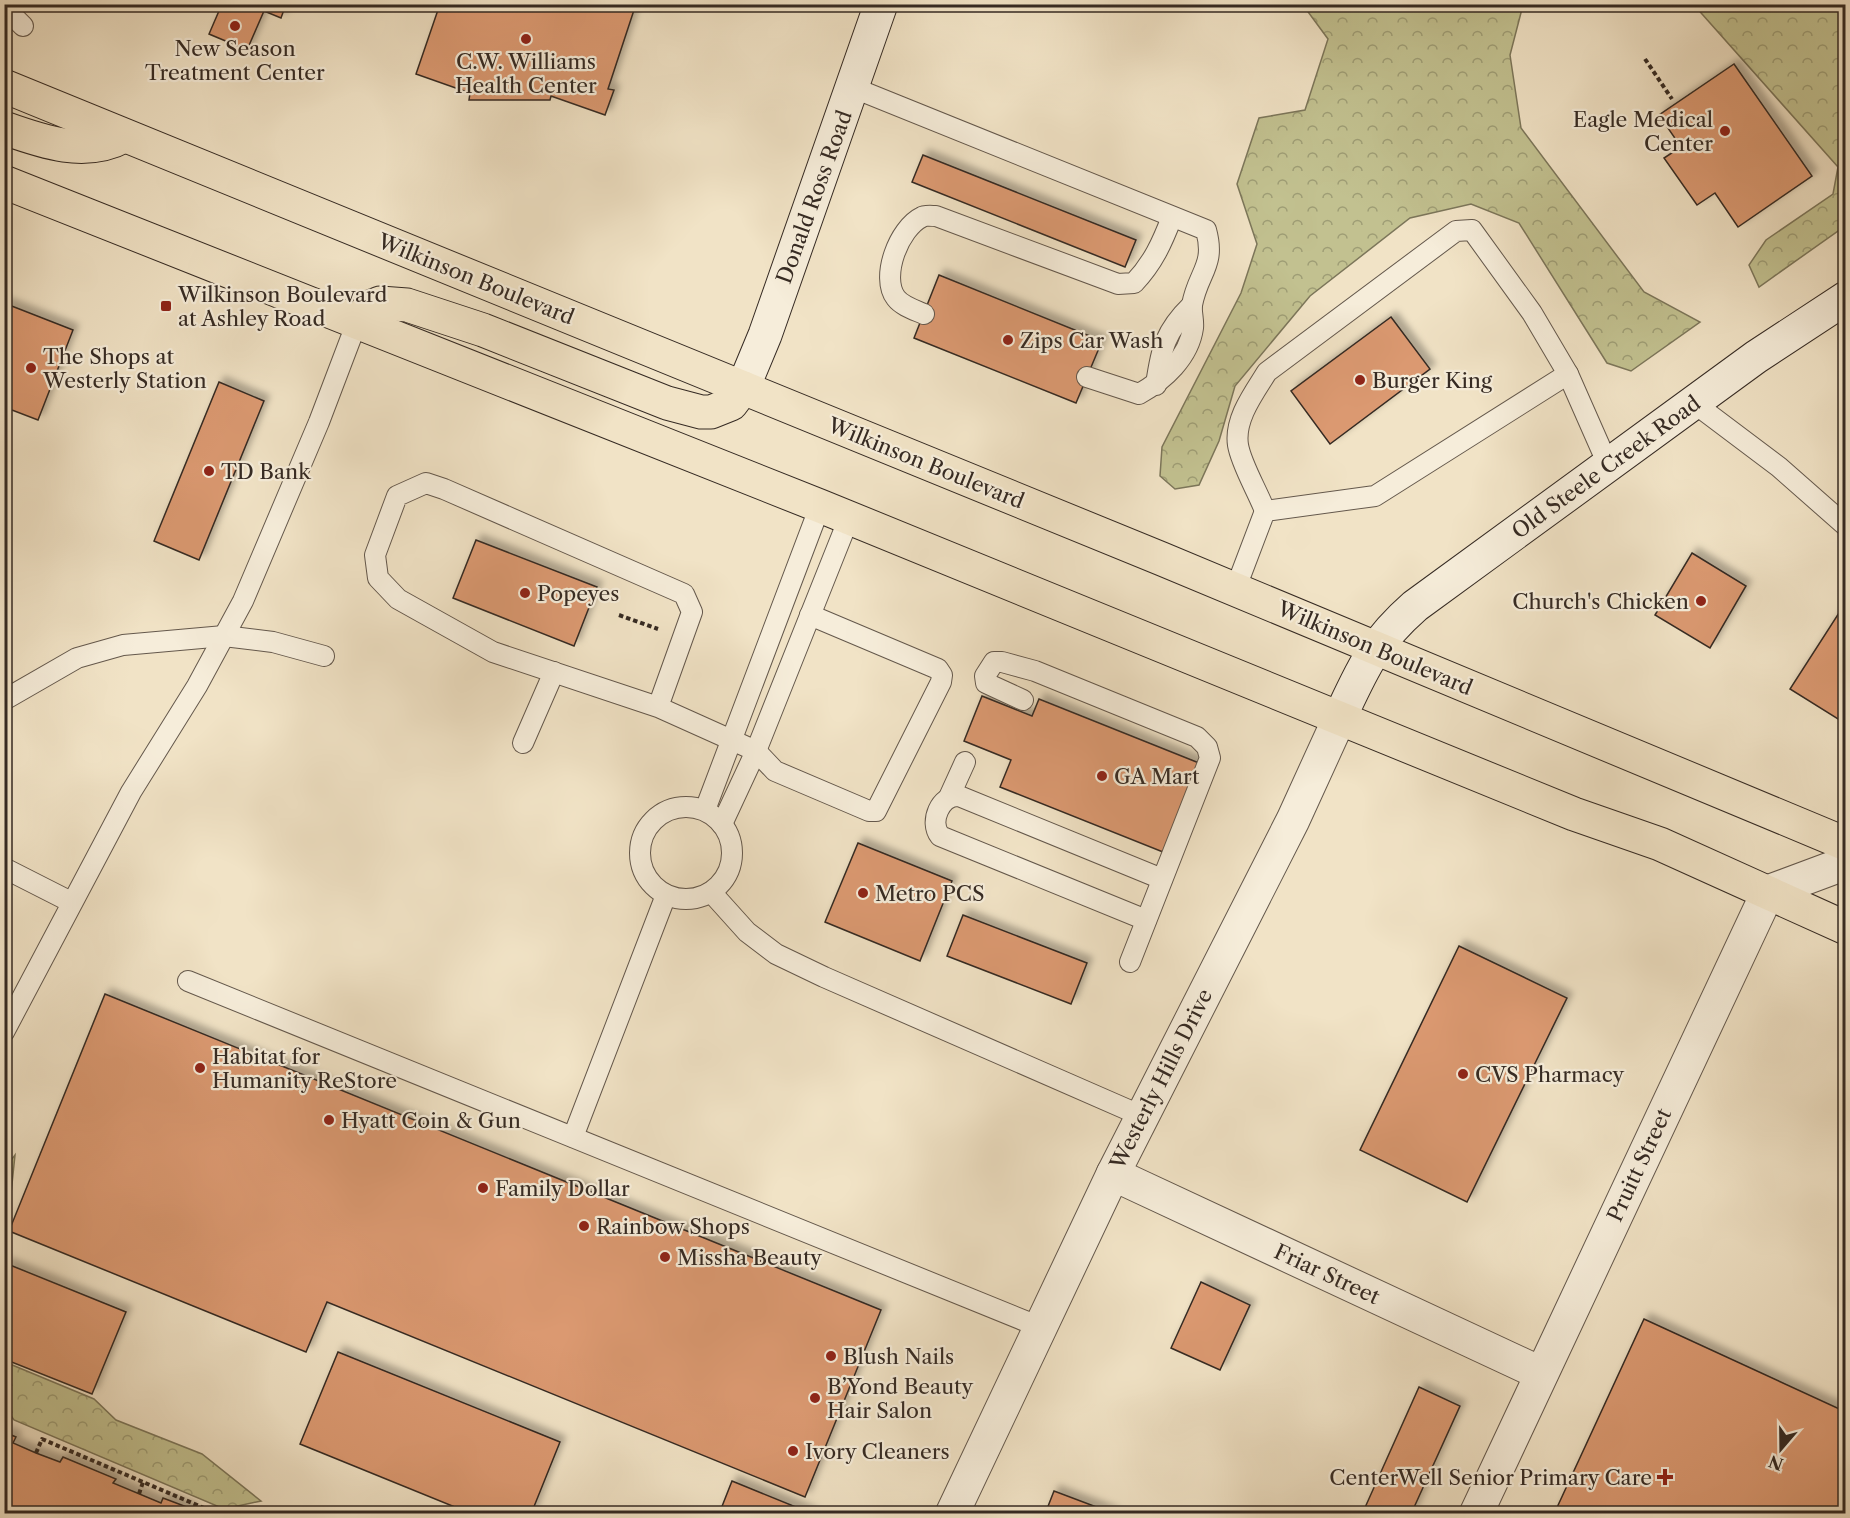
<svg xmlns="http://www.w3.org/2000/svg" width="1850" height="1518" font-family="'Libre Caslon Text',serif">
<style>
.forest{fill:url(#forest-crowns);stroke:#7c765a;stroke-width:1.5}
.building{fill:#db9971;stroke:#352a23;stroke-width:1.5;filter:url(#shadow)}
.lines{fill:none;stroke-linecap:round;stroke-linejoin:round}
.lane-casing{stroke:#64584c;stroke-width:22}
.street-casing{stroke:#64584c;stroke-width:35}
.secondary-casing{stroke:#352a23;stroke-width:35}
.primary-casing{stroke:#352a23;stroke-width:35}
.path{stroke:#352a23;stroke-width:4;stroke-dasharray:4.5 3;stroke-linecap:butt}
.lane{stroke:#f6edda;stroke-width:20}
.street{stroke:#f6edda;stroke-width:33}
.secondary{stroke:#f6edda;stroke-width:33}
.primary{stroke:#f1e3c6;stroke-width:33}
.poi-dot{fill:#8f2418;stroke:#f6edda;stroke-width:2}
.labels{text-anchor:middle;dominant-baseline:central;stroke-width:4.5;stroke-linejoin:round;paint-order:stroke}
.poi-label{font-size:21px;fill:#352a23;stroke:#f6edda;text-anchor:start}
.street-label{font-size:21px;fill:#352a23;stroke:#f6edda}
</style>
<defs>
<pattern id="forest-crowns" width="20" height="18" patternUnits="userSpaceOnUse" patternTransform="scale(1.5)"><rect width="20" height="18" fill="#c2c190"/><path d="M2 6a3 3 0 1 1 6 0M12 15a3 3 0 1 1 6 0" fill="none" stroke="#9e9d75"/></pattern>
<filter id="shadow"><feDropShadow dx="5.5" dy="-5.5" stdDeviation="3" flood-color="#0004"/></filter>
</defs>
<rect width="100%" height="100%" fill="#f1e3c6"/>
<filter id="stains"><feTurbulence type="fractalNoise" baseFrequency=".00333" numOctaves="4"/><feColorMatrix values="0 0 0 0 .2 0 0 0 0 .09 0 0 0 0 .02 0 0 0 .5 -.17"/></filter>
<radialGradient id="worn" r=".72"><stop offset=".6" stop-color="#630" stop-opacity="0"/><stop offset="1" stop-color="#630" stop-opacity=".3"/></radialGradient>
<g class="forest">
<polygon points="1303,5 1523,5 1510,55 1521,128 1644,292 1700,322 1631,371 1607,363 1519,223 1471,204 1410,218 1310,296 1235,386 1219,441 1199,485 1175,489 1160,476 1162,447 1241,293 1257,244 1237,184 1259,118 1305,110 1328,39"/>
<polygon points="1694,5 1845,5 1845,226 1759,287 1749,265 1766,240 1833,194 1838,167"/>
<polygon points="15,1155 6,1242 5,1247 5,1168"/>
<polygon points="5,1362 94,1399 116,1420 202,1454 261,1501 224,1509 14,1420 5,1407"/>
</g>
<g class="building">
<polygon points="222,4 286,4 281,18 264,11 247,50 209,34"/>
<polygon points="440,4 636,4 608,89 614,90 605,115 551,96 550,100 469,100 470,93 416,74"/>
<polygon points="1734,64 1812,176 1738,227 1715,193 1697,205 1664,158 1681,147 1659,115"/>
<polygon points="923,155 1136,240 1125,267 912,182"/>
<polygon points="939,275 1102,341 1076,403 914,338"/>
<polygon points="4,303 73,330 38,420 4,407"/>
<polygon points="1391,317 1430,369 1330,444 1291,391"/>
<polygon points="219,382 264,401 199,560 154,541"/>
<polygon points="476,540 597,587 574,646 453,598"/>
<polygon points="1692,553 1746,586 1710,648 1655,615"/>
<polygon points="1846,602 1846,724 1790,689"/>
<polygon points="982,696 1032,716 1039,699 1204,765 1168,854 1000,787 1011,760 964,741"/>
<polygon points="858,843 952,881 920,961 825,922"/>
<polygon points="963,915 1087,963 1071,1004 947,956"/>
<polygon points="1459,946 1567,998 1467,1202 1360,1150"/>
<polygon points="105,994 881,1310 805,1497 327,1302 306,1352 9,1231"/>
<polygon points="5,1263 126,1312 92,1394 4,1359"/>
<polygon points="1201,1282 1250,1305 1220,1370 1171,1348"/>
<polygon points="1644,1319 1846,1412 1846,1514 1554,1514"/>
<polygon points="338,1352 560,1442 531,1514 472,1514 300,1444"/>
<polygon points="1419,1387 1460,1406 1411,1514 1365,1514 1363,1512"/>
<polygon points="4,1432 16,1437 13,1443 36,1453 60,1462 63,1457 116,1479 113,1483 161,1503 163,1498 192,1509 190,1514 4,1514"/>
<polygon points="732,1481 813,1514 719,1514"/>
<polygon points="1054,1491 1115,1514 1045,1514"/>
</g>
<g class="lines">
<g class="lane-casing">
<g id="lane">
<polyline points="4,7 23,26"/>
<path d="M854,88l352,142c10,36 -8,42 -14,75 -1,7 2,15 1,23 -4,29 -29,52 -54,66l-52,-17"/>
<path d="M924,314c-9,-4 -22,-8 -28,-16 -16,-21 3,-70 26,-81 3,-2 10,-1 14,-1l182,68 16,-1c19,-20 28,-40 38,-66"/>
<path d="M1156,385c5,-36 9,-54 36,-80"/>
<polyline points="1694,403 1779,467 1846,526"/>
<path d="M1265,511c-7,-19 -24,-47 -27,-66 -4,-26 16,-52 29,-73l189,-141 16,-1 60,83 36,61"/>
<polyline points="1235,590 1265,511 1375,496 1568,374 1609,467"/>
<polyline points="4,700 77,658 123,645 224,636 273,642 324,656"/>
<polyline points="1023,700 986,683 985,676 994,662 1002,662 1035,671 1197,737 1207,747 1210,758 1130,962"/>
<polyline points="658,707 493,652 398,599 378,578 375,555 397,496 426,483 444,489 684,594 692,612 658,707 756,751 775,771 869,811 876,811 941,682 942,675 938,669 810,615"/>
<polyline points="523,743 554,672"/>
<polyline points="950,795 965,762"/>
<circle cx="686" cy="853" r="46"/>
<polyline points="705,810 820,506"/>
<polyline points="722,824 756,751 849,518"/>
<polyline points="4,868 71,902"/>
<polyline points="711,892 747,932 776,954 824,977 1142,1116"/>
<path d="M1146,920l-206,-84c-11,-14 0,-41 19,-40l203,83"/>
<polyline points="188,981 1040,1327"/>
<polyline points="4,1032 131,792 197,686 243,601 319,422 357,322"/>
<polyline points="573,1137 666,895"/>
</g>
</g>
<g class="street-casing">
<g id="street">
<polyline points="1113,1174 1540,1373"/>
<polyline points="952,1514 1113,1174 1293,820 1340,717"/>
<polyline points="1476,1514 1768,892 1846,863"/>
</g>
</g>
<g class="secondary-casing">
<g id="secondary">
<polyline points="743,388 765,335 881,4"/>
<path d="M1340,717c23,-49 33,-74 75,-111l341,-249 90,-59"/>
</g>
</g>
<g class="primary-casing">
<g id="primary">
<polyline points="4,86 1162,559 1846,844"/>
<path d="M4,128c39,14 82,29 120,8"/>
<polyline points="4,182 820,506 1574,814 1660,844 1846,928"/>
<polyline points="357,322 370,307 380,303 407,305 483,330 667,403 701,412 711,412 731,404 743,388"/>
</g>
</g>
<g class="path">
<polyline points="1645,59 1672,99"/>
<polyline points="619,615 658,629"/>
<polyline points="36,1453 42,1439 218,1514"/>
<polyline points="139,1494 143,1482"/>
</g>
<use href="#lane" class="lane"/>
<use href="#street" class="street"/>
<use href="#secondary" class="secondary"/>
<use href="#primary" class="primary"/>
</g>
<g class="poi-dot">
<circle cx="235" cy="26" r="6"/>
<circle cx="526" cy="39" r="6"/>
<circle cx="1725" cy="131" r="6"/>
<rect x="160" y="300" width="12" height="12" rx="3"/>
<circle cx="1008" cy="340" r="6"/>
<circle cx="31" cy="368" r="6"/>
<circle cx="1360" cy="380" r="6"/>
<circle cx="209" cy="471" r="6"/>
<circle cx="525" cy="593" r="6"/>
<circle cx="1701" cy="601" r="6"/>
<circle cx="1102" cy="776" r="6"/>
<circle cx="863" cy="893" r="6"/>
<circle cx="200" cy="1068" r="6"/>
<circle cx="1463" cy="1074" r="6"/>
<circle cx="329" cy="1120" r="6"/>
<circle cx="483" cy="1188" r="6"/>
<circle cx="584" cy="1226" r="6"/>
<circle cx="665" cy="1257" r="6"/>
<circle cx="831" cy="1356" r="6"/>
<circle cx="815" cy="1398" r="6"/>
<circle cx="793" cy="1451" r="6"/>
<path d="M1662 1468h6v6h6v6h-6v6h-6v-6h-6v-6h6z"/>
</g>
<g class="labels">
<g class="poi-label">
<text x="235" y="48" text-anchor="middle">New Season<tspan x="235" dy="24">Treatment Center</tspan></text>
<text x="526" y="61" text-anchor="middle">C.W. Williams<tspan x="526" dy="24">Health Center</tspan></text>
<text x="1713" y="119" text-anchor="end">Eagle Medical<tspan x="1713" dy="24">Center</tspan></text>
<text x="178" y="294">Wilkinson Boulevard<tspan x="178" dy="24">at Ashley Road</tspan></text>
<text x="1020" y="340">Zips Car Wash</text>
<text x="43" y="356">The Shops at<tspan x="43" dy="24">Westerly Station</tspan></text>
<text x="1372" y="380">Burger King</text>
<text x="221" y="471">TD Bank</text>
<text x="537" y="593">Popeyes</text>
<text x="1689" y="601" text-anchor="end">Church's Chicken</text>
<text x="1114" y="776">GA Mart</text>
<text x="875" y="893">Metro PCS</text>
<text x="212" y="1056">Habitat for<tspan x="212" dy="24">Humanity ReStore</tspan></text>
<text x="1475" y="1074">CVS Pharmacy</text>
<text x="341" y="1120">Hyatt Coin &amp; Gun</text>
<text x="495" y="1188">Family Dollar</text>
<text x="596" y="1226">Rainbow Shops</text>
<text x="677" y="1257">Missha Beauty</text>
<text x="843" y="1356">Blush Nails</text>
<text x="827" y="1386">B’Yond Beauty<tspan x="827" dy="24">Hair Salon</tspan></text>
<text x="805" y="1451">Ivory Cleaners</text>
<text x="1652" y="1477" text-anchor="end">CenterWell Senior Primary Care</text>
</g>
<g class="street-label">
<text transform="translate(814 197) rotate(-70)">Donald Ross Road</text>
<text transform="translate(476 279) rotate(22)">Wilkinson Boulevard</text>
<text transform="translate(926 463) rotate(22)">Wilkinson Boulevard</text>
<text transform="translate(1606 467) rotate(-36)">Old Steele Creek Road</text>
<text transform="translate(1375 648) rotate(23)">Wilkinson Boulevard</text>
<text transform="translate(1161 1079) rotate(-63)">Westerly Hills Drive</text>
<text transform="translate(1639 1165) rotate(-65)">Pruitt Street</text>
<text transform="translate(1327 1274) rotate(25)">Friar Street</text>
</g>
</g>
<rect width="1850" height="1518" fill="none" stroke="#f1e3c6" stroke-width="24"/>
<rect x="6" y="6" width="1838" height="1506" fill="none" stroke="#352a23" stroke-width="3"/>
<rect x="12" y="12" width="1826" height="1494" fill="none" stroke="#352a23" stroke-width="1.5"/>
<g transform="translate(1781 1449) rotate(200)" stroke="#f6edda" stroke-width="4.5" paint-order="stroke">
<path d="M0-4.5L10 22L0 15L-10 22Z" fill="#352a23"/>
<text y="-9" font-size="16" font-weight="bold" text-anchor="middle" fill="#352a23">N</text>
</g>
<rect width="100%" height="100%" filter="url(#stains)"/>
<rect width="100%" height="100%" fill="url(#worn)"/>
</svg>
